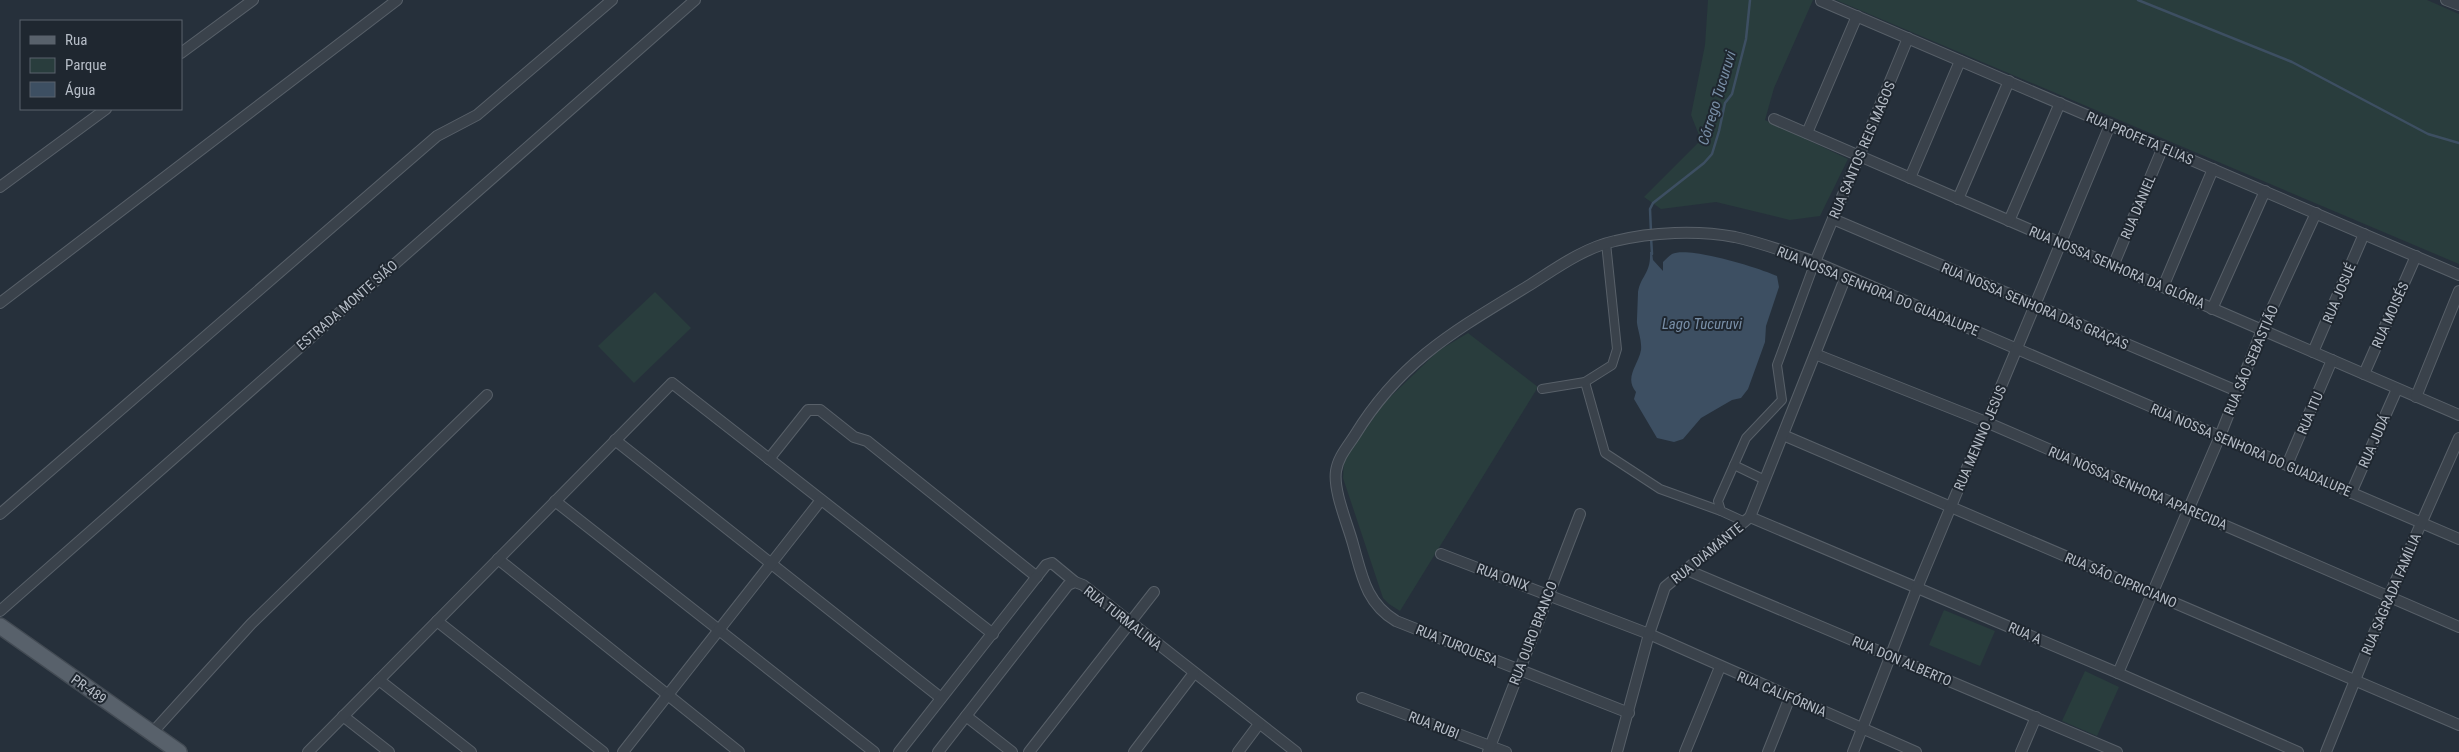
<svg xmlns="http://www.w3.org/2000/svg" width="2459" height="752" font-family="'Roboto Condensed',sans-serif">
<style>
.green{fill:#293d3d}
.water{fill:#3d4f62}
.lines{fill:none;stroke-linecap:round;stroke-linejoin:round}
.stream{stroke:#3d4f62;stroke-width:2.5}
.pedestrian-casing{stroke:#586069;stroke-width:10}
.minor-casing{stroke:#586069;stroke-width:12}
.primary-casing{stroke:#434b54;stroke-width:18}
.pedestrian{stroke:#3a424b;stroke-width:8}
.minor{stroke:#3a424b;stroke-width:10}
.primary{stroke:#58616b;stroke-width:15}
.labels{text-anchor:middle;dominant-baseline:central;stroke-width:4;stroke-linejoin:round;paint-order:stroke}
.street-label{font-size:14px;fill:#b6bdc7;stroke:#1f2730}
.water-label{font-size:15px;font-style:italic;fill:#798fa7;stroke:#1f2730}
</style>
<rect width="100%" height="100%" fill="#26303b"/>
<g class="green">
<polygon points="1708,0 1813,0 1774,88 1765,120 1848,159 1820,216 1790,220 1716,202 1661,209 1644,197 1701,140 1691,115 1705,45"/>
<polygon points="1836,0 2427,0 2459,14 2459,264"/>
<polygon points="655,292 691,328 634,383 598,346"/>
<polygon points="1468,333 1538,387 1400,611 1389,604 1383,598 1343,478 1344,460 1385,402 1438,351"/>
<polygon points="1944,610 1995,631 1980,666 1929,645"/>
<polygon points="2085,671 2119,687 2097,736 2062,721"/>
</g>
<path class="water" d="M1650,252h2l1,8 10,11v-9c2,-2 6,-6 9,-8 17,-8 87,14 105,22l2,11 -13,39 -1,16 -17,47 -7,9 -9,2 -31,18 -18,21 -9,3 -17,-4 -23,-39 2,-7c-12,-15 2,-26 5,-42 1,-9 -3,-19 -4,-27 0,-4 1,-27 1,-31 3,-17 13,-18 12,-40z"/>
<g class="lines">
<g class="stream">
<polyline points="2138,0 2292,62 2428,134 2459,143"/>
<polyline points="1651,232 1650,209 1653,203 1704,163 1712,154 1719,131 1725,103 1732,94 1746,39 1750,0"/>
<polyline points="1651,237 1652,254"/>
</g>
<g class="pedestrian-casing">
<g id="pedestrian">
<polyline points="1585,382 1605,453 1660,489 1721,511"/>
<polyline points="1542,389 1585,382 1612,365 1617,349 1606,243"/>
<polyline points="1734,465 1765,480"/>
<polyline points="1745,522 1721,511 1718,501 1746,438 1782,400 1777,365 1815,262"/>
</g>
</g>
<g class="minor-casing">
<g id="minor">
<polyline points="2446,0 2459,5"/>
<polyline points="1821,1 2459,275"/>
<polyline points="181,53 253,0"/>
<polyline points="1774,119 2459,415"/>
<polyline points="1807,133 1857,16"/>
<polyline points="1910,178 1960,61"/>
<polyline points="0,187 106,109"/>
<polyline points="1958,199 2009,81"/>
<polyline points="1833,219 2237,391"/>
<polyline points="2009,221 2060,103"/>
<polyline points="1815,262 1908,38"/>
<polyline points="2113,266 2163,147"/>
<polyline points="2163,287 2213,169"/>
<polyline points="0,303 397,0"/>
<polyline points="2212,309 2265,191"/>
<polyline points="2313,352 2364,234"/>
<polyline points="1815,354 1986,422 2459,627"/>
<polyline points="2364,374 2416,256"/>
<polyline points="2416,397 2459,291"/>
<polyline points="1783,435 2459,725"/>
<polyline points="615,440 941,698"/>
<polyline points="769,459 808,410 820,410 854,437 867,441 1037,577"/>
<polyline points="2287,465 2332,360"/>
<polyline points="2351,493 2397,389"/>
<polyline points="555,501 874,752"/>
<polyline points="0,514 437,136 477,115 612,0"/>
<polyline points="1750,517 2118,673 2298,752"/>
<polyline points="1441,554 1649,634 1916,752"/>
<polyline points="498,559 739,752"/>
<polyline points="1687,570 2117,752"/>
<polyline points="0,611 695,0"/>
<polyline points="437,621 603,752"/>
<polyline points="2118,673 2220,436 2262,330 2316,213"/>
<polyline points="379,680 471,752"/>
<polyline points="1362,698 1506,752"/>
<path d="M1629,713l-233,-92c-30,-18 -34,-45 -43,-77 -5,-19 -20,-53 -17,-73 2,-14 12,-25 19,-36 46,-75 101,-105 173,-149 27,-17 55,-38 87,-45 37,-9 82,-11 120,-4 28,6 54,16 80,25l644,277"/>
<polyline points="343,716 389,752"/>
<polyline points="966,716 1012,752"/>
<polyline points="152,733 251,624 487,395"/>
<polyline points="308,752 672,383 993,634"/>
<polyline points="623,752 821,500"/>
<polyline points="899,752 1046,565 1052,563 1075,582"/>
<polyline points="938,752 1068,585 1075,582 1083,585 1296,752"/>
<polyline points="1029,752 1154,592"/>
<polyline points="1134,752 1194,673"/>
<polyline points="1238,752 1259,724"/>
<polyline points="1488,752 1580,514"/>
<polyline points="1617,752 1649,634 1665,587 1750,517 1846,276"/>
<polyline points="1685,752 1720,667"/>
<polyline points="1768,752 1790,697"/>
<polyline points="1853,752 1917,588 2110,125"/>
<polyline points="2021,752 2036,717"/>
<polyline points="2326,752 2389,596 2459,438"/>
</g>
</g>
<g class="primary-casing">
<polyline id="primary" points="0,626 179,752"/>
</g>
<use href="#pedestrian" class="pedestrian"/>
<use href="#minor" class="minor"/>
<use href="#primary" class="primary"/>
</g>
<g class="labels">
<g class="street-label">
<text transform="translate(2140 138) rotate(23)">RUA PROFETA ELIAS</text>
<text transform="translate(1862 150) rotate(-67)">RUA SANTOS REIS MAGOS</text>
<text transform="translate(2138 207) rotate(-67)">RUA DANIEL</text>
<text transform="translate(2117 267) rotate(23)">RUA NOSSA SENHORA DA GLÓRIA</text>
<text transform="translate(1878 291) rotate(22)">RUA NOSSA SENHORA DO GUADALUPE</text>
<text transform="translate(2339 293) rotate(-67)">RUA JOSUÉ</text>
<text transform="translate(347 305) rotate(-41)">ESTRADA MONTE SIÃO</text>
<text transform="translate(2035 306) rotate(23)">RUA NOSSA SENHORA DAS GRAÇAS</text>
<text transform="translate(2390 315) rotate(-66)">RUA MOISÉS</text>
<text transform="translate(2251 360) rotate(-67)">RUA SÃO SEBASTIÃO</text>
<text transform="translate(2310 413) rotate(-67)">RUA ITU</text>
<text transform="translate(1980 438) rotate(-67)">RUA MENINO JESUS</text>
<text transform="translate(2374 441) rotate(-66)">RUA JUDÁ</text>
<text transform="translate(2251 450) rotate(23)">RUA NOSSA SENHORA DO GUADALUPE</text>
<text transform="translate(2138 488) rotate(23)">RUA NOSSA SENHORA APARECIDA</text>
<text transform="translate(1707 553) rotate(-39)">RUA DIAMANTE</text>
<text transform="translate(1503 577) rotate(20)">RUA ONIX</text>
<text transform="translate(2121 580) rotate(23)">RUA SÃO CIPRICIANO</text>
<text transform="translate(2391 594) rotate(-67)">RUA SAGRADA FAMÍLIA</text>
<text transform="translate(1123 618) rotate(38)">RUA TURMALINA</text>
<text transform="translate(1533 633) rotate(-69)">RUA OURO BRANCO</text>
<text transform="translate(2025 633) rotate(23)">RUA A</text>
<text transform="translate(1457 645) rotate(22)">RUA TURQUESA</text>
<text transform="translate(1902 661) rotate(23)">RUA DON ALBERTO</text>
<text transform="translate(89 689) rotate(35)">PR-489</text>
<text transform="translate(1782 694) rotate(23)">RUA CALIFÓRNIA</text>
<text transform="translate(1434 725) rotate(21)">RUA RUBI</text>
</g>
<g class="water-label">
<text transform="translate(1717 98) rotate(-73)">Córrego Tucuruvi</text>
<text x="1702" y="324">Lago Tucuruvi</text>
</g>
</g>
<rect x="20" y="20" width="162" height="90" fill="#1f2730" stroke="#5b636c"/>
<rect x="30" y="36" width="25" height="8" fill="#58616b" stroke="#5b636c"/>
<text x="65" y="45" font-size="15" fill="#b6bdc7">Rua</text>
<rect x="30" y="58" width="25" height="15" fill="#293d3d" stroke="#5b636c"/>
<text x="65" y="70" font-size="15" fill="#b6bdc7">Parque</text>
<rect x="30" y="82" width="25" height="15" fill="#3d4f62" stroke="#5b636c"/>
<text x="65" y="95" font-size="15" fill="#b6bdc7">Água</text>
</svg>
